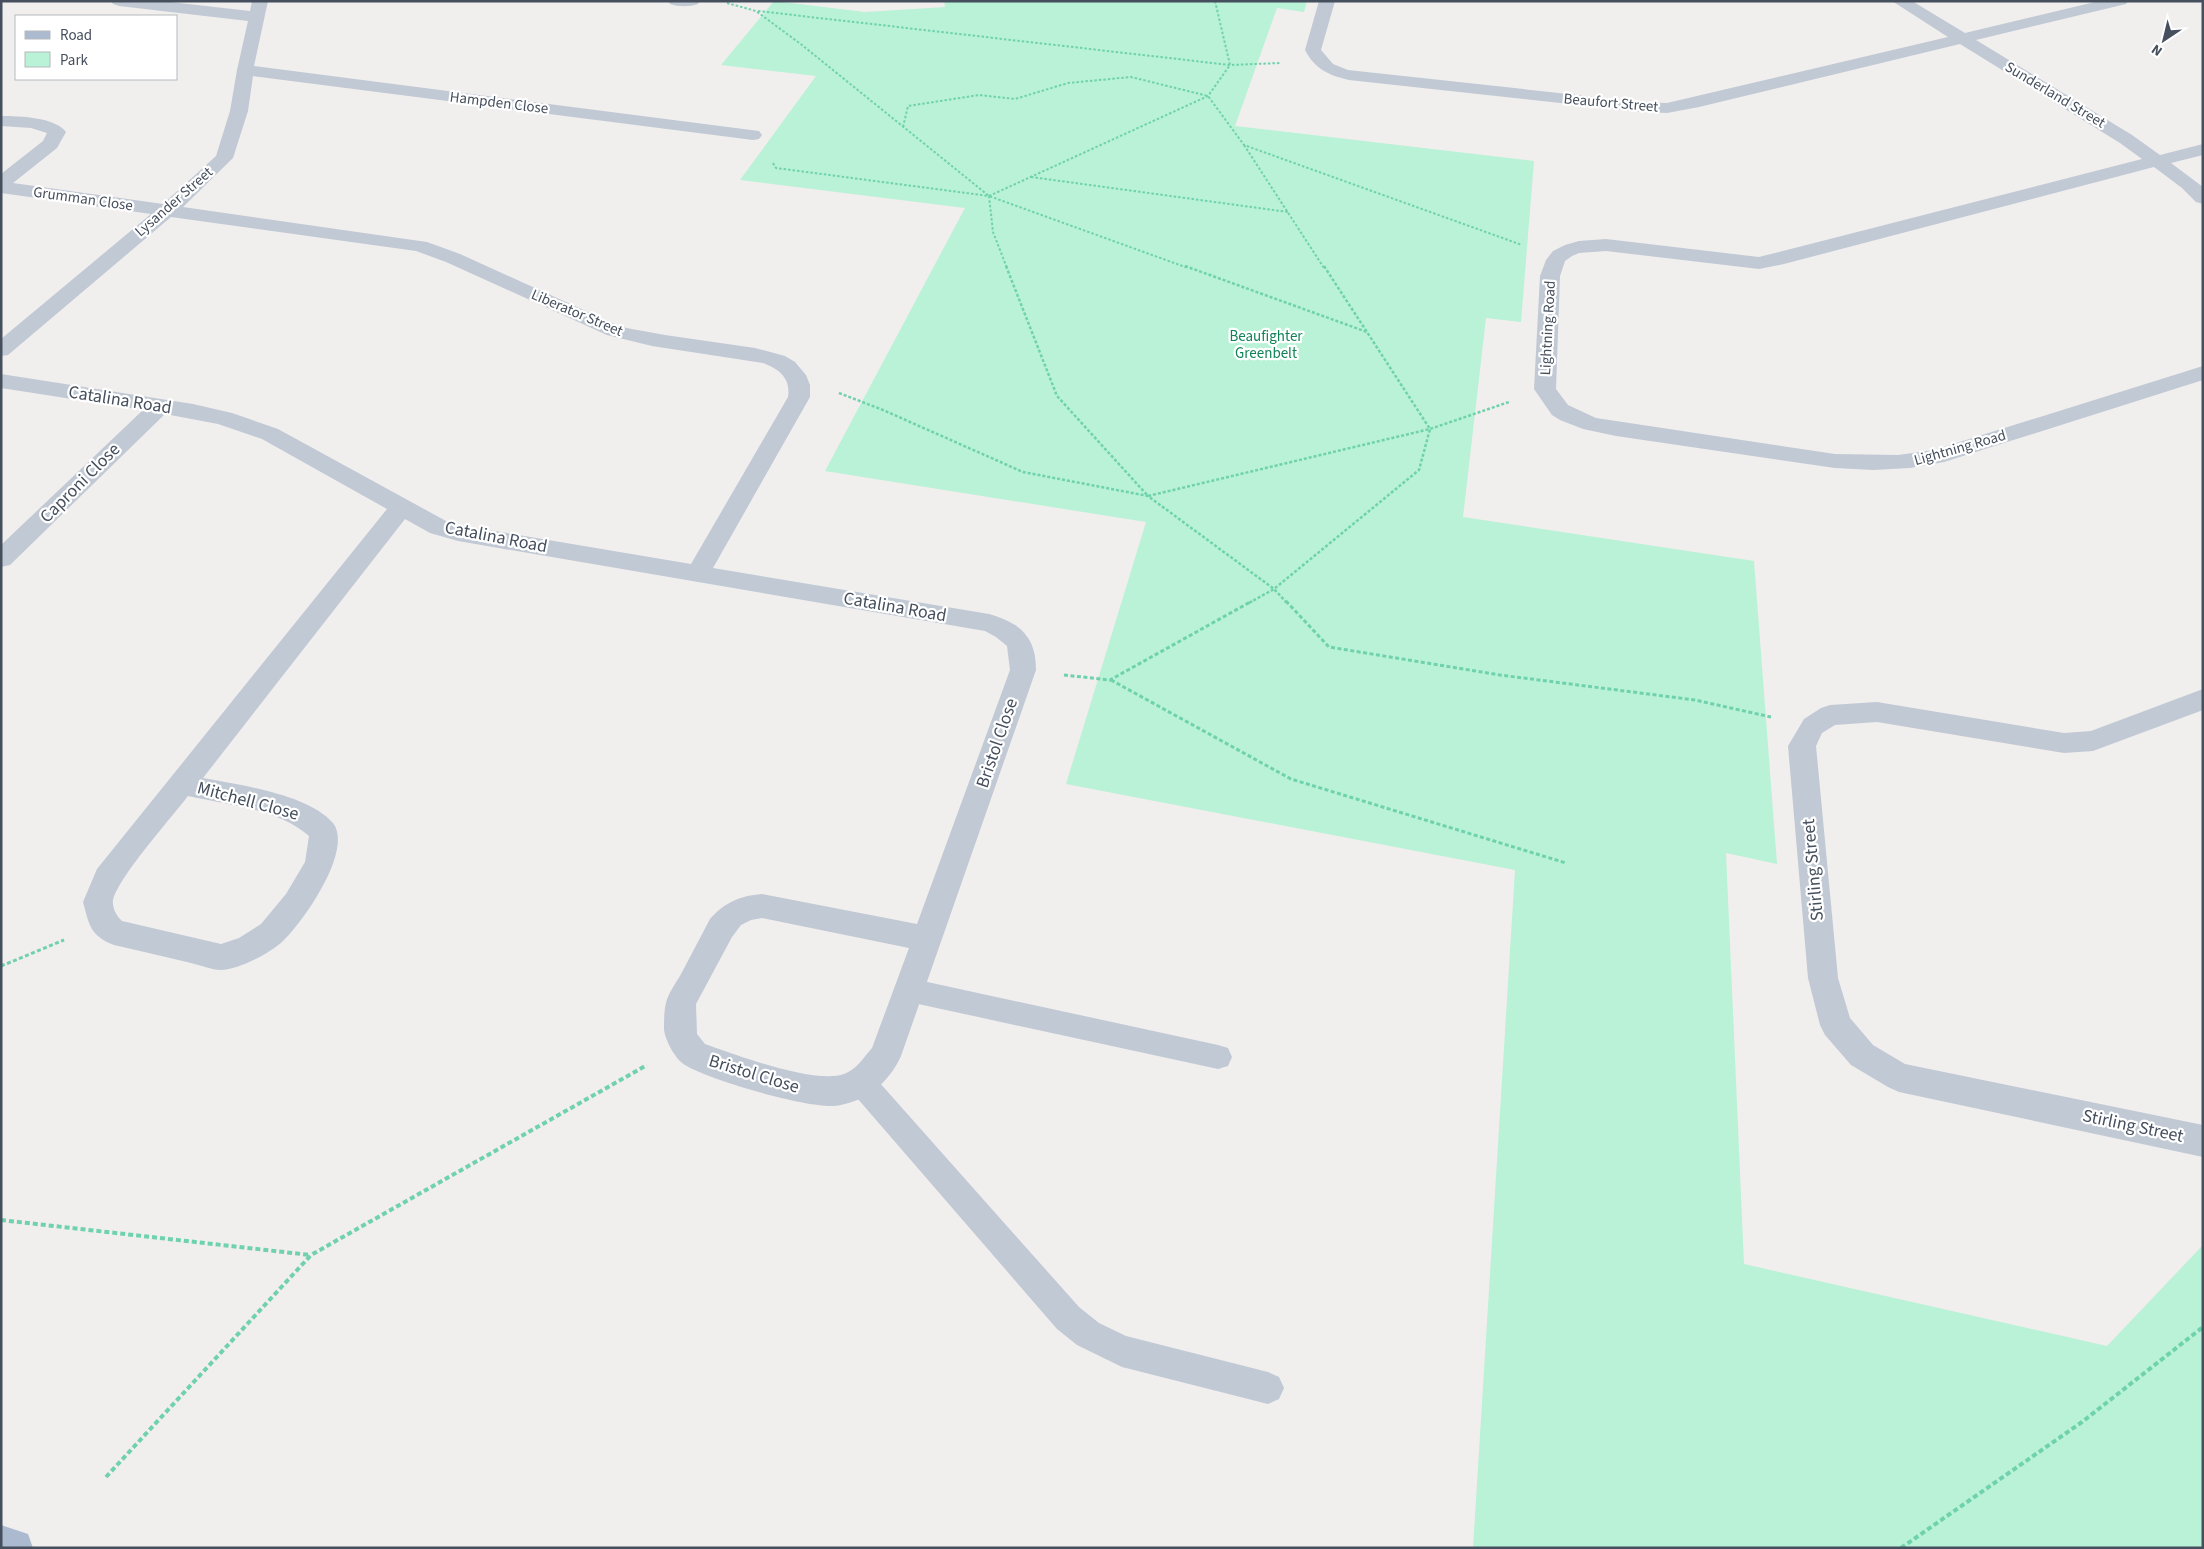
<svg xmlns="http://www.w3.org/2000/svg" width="2204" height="1549" font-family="'Source Sans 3',sans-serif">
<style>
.green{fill:#b9f2d6}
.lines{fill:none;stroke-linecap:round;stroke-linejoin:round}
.path-far3{stroke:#6fd2ad;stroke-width:2;stroke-dasharray:2.5 2;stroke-linecap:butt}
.path-far2{stroke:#6fd2ad;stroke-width:2.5;stroke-dasharray:3 2;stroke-linecap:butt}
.path-far1{stroke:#6fd2ad;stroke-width:3;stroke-dasharray:4 2.5;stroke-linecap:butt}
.path{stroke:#6fd2ad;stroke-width:4;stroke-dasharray:5 3;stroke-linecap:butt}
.lane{fill:#c1c9d4;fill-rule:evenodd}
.street{fill:#c1c9d4;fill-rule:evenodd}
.primary{fill:#acbacf;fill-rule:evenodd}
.labels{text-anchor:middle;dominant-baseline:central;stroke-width:4.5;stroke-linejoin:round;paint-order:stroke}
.far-street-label{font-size:15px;fill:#454f5d;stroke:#fff}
.far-park-label{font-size:15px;fill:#118358;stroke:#fff}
.street-label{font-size:18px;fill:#454f5d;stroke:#fff}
</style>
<rect width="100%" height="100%" fill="#f1eeee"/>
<polygon class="green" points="774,1 865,12 945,7 944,1 1307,1 1304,12 1277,8 1235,126 1534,161 1521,322 1486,318 1463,517 1754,561 1777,864 1726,853 1744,1264 2107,1346 2203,1245 2203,1548 1473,1548 1515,870 1066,784 1146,522 825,471 965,208 740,180 816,76 721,65"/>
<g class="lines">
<g class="path-far3">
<polyline points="727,3 756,11 802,45 989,196 1188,268"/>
<polyline points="758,11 1230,65 1281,63"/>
<polyline points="903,127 908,106 979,95 1015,99 1068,83 1131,77 1208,96 1244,145 1522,245"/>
<polyline points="1244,145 1324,268"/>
<polyline points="773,163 776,168 989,196 993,232 1007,268"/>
<polyline points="1031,177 1288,212"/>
<polyline points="989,196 1208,96 1230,65 1215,1"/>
</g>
<g class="path-far2">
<polyline points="1006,266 1057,396 1148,496 1430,429 1509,402"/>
<polyline points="1185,266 1367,332"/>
<polyline points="839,393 883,410 1023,472 1148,496 1274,589 1287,603"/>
<polyline points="1249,603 1274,589 1419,470 1430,429 1324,266"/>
</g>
<g class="path-far1">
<polyline points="1286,601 1329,647 1500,675 1695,700 1771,717"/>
<polyline points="1064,675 1110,680 1252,601"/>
<polyline points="1111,680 1291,779 1566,863"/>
<polyline points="1,966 64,940"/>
</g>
<g class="path">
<polyline points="1,1220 310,1255"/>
<polyline points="106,1477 311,1255 647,1065"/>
<polyline points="1901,1548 2082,1422 2203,1327"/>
</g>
<g class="lane">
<polygon points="909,978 1218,1045 1228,1048 1232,1057 1228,1066 1218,1069 909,1002 900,998 896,990 900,982"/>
<polygon points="861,1069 871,1073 1079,1307 1099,1323 1126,1336 1268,1372 1279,1377 1284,1388 1279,1399 1268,1404 1122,1367 1077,1345 1057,1329 851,1091 847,1082 851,1073"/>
</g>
<g class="street">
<path d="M111,1h51l88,10 2,-10h16l-14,65 505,65 3,4 -3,4 -6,1 -500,-64 -5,35 -15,47 -50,49 244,35 33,12 161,73 44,8 90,13 30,8 10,6 11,13 4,10v12l-97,171 276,46c31,9 47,22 47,56l-135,386c-12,27 -37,47 -67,50 -28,2 -125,-26 -149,-41 -10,-6 -20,-25 -21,-36 0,-7 0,-19 2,-26 2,-9 9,-19 14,-27 10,-19 20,-38 30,-57 15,-17 30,-23 52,-25l155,30 93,-254 -3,-24 -11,-9 -11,-6 -527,-90 -28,-8 -25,-14 -202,259c37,7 105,16 130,45 21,27 -31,101 -51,119 -12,11 -44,28 -61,28 -9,0 -21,-5 -30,-7 -25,-6 -51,-12 -77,-18 -24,-9 -25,-21 -31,-43l14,-33 290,-360 -125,-70 -44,-15 -53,-10 -155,151 -9,2v-22l142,-135 -142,-22v-14l192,30 39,9 46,16 168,92 13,4 232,39 97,-167c3,-19 -9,-28 -25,-34l-111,-17 -45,-11 -161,-73 -30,-11 -245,-34 -163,138 -7,1v-17l150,-125 -150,-21v-19l42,-33 4,-8 -16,-5 -30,-2v-10c18,0 54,1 65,16l-9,16 -44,35 150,21 53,-48 14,-45 7,-41 11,-49 -129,-15 -6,-2zM188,796c40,9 89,12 121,40l-4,26 -19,32 -25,30 -22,14 -18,6 -99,-23c-5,-4 -10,-13 -9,-20 3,-21 59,-84 75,-105zM762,918l147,30 -37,100c-8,9 -16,22 -28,26 -28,10 -99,-16 -128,-26l-11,-4 -8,-10 -1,-30 36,-67 9,-12 10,-5z"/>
<path d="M668,1h32l-2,3c-9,3 -19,3 -28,0z"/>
<path d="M1319,1h16l-14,49 12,14 15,6 294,32 25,1 281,-66 -56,-36h20l53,32 134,-32h29l-2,3 -150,36 156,95 28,20 43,-11v11l-32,8 32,24v17l-7,-2 -14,-14 -28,-21 -370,97 -25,5 -153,-18 -27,2 -7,3 -7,5 -5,15 -4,113 12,16 28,13 239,36 63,1 36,-5 269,-84v14l-259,82 -34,6 -37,2 -38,-2 -219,-32 -33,-7 -23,-9 -8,-5 -18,-26 6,-113 6,-16 7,-9 12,-6 14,-4 27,-2 153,18 383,-98 -22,-16 -160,-99 -261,63 -32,6 -25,-1 -293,-32c-21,-5 -34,-11 -44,-30z"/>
<polygon points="2203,689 2203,710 2093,751 2064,753 1877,722 1835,725 1822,733 1816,746 1838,978 1850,1018 1873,1045 1905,1064 2203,1125 2203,1157 1899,1092 1888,1087 1851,1065 1825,1035 1820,1025 1808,978 1788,746 1804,719 1821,708 1830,705 1877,702 2064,733 2091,731"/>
</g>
<polygon class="primary" points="1,1525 28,1534 33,1548 1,1548"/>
</g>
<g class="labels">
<g class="far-street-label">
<text transform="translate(2055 95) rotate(31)">Sunderland Street</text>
<text transform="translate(499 103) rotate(7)">Hampden Close</text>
<text transform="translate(1611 103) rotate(5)">Beaufort Street</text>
<text transform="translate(83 199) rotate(8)">Grumman Close</text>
<text transform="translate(174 202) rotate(-41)">Lysander Street</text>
<text transform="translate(577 313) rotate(23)">Liberator Street</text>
<text transform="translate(1548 328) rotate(-87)">Lightning Road</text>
<text transform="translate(1960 448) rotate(-16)">Lightning Road</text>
</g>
<g class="far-park-label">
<text x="1266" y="336">Beaufighter<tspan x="1266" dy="17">Greenbelt</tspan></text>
</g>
<g class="street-label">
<text transform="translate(120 400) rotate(9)">Catalina Road</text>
<text transform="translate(80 483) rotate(-45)">Caproni Close</text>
<text transform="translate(496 537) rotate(11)">Catalina Road</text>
<text transform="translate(895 607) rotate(10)">Catalina Road</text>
<text transform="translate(997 743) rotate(-71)">Bristol Close</text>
<text transform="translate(248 801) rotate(15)">Mitchell Close</text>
<text transform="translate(1813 870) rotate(-95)">Stirling Street</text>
<text transform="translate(754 1074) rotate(17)">Bristol Close</text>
<text transform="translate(2133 1126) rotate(12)">Stirling Street</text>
</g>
</g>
<rect width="2204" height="1549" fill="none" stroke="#454f5d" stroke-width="5"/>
<rect x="15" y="15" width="162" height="65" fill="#ffffff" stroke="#b5b9be"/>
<rect x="25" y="31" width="25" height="8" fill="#acbacf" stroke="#b5b9be"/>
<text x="60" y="40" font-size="15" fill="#454f5d">Road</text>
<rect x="25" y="52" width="25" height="15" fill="#b9f2d6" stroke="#b5b9be"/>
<text x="60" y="65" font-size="15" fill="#454f5d">Park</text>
<g transform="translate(2164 40) rotate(215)" stroke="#ffffff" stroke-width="4" paint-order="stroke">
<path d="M0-4L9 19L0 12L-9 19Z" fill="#454f5d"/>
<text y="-8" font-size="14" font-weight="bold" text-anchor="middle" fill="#454f5d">N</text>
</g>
</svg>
